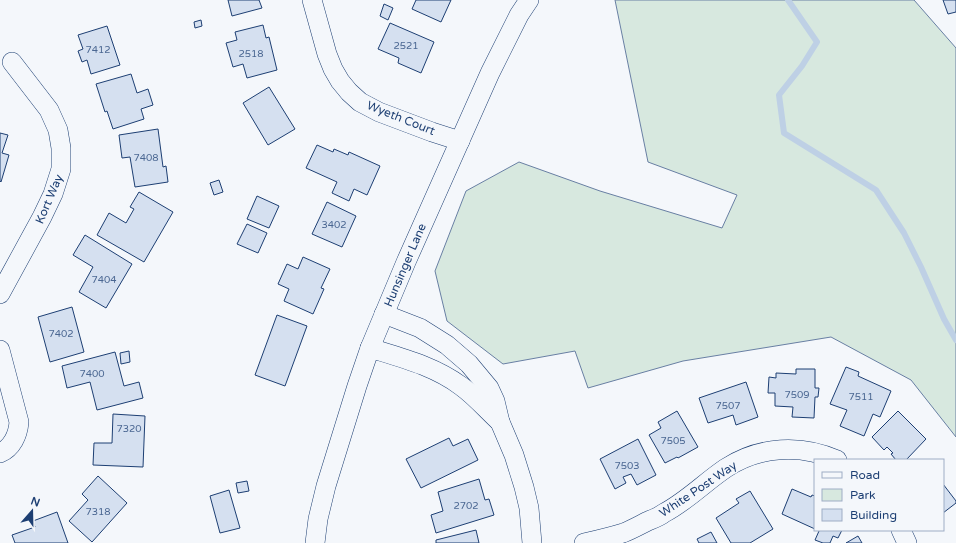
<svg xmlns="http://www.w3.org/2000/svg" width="956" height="543" font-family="'Varela Round',sans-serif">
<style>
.green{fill:#d7e8df;stroke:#687fa3}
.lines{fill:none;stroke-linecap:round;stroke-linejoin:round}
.stream{stroke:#bed0e5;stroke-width:6}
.building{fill:#d5e0f0;stroke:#1d3f73}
.minor-casing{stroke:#1d3f73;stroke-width:20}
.minor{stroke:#f4f7fb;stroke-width:19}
.labels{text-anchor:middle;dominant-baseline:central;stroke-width:3;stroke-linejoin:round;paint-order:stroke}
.number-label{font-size:10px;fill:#4b6792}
.street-label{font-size:12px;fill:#1d3f73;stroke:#f4f7fb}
</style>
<rect width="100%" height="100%" fill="#f4f7fb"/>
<polygon class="green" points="615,0 914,0 956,48 956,437 911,380 831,337 683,361 588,388 575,351 503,364 447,321 435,271 466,191 519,162 600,191 722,228 737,195 648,162"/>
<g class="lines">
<polyline class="stream" points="788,0 817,42 802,66 779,95 784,133 876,190 904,233 921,267 944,319 956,340"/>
</g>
<g class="building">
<polygon points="228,0 259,0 262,8 232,16"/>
<polygon points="416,0 451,0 441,22 412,9"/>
<polygon points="943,0 956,0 956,12 948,14"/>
<polygon points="384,4 393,8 388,20 380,16"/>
<polygon points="201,20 202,26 195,28 194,22"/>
<polygon points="390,23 434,42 421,73 398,63 399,58 378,49"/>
<polygon points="263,25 266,38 269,37 277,70 247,78 243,64 233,67 226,43 237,40 235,32"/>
<polygon points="107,26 120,65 91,74 87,60 82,62 78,51 83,49 78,35"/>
<polygon points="131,74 137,93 148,89 153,105 141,109 144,119 113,129 107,111 105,112 96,84"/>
<polygon points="269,87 295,129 268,145 243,103"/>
<polygon points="158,129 163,167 166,166 168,182 135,187 130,157 122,158 119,135"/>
<polygon points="0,133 8,135 2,153 9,155 1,182 0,181"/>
<polygon points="317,145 333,152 334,149 348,155 349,152 380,166 367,195 354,189 349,201 332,193 337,182 306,168"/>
<polygon points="219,180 223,192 214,195 210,183"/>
<polygon points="139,192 173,212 144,262 97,235 109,213 126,223 134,209 130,207"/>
<polygon points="257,196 279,206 269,228 247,219"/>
<polygon points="327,202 356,216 342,247 312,234"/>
<polygon points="247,224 267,233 258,253 237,244"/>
<polygon points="85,235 132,264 106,308 79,292 93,267 73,255"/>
<polygon points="303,257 330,269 321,288 324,289 313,314 284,301 289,289 278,284 287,264 298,269"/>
<polygon points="72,307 84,352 50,362 38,317"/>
<polygon points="277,315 307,326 285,386 255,375"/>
<polygon points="129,351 130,362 121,364 120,353"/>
<polygon points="115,352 124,386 139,382 143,398 97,410 90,382 67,388 62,366"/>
<polygon points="846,367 859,372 858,376 891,391 880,417 873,414 864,436 840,426 847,410 830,404"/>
<polygon points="796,369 815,369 815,388 819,388 818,397 815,397 814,418 792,417 793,407 775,406 775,393 768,393 769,377 776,378 776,373 796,374"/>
<polygon points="746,382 758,417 736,425 733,415 708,423 699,398"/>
<polygon points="677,411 698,447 678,458 677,457 665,463 649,435 661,428 658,422"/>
<polygon points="898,411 926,439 906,460 896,460 891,454 893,453 887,447 884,450 872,437"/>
<polygon points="113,414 145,416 143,467 93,465 94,443 112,443"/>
<polygon points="449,438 453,446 468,439 478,460 421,488 406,459"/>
<polygon points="638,439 656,475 637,485 631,474 623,477 626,483 615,489 600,459"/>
<polygon points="98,476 127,503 92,542 69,521 88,500 82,494"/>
<polygon points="479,479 485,500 489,499 494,515 436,533 431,515 443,511 438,492"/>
<polygon points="247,481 249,491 238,493 236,483"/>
<polygon points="943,484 956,501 956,503 943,513"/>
<polygon points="792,489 811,497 812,495 815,496 815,529 782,514"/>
<polygon points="229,490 240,528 220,533 210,496"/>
<polygon points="750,491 773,529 750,543 731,543 716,518 739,503 736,499"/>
<polygon points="57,512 68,543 15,543 12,535 35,527 33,521"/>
<polygon points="476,530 479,543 436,543 436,540"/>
<polygon points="818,530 842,530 838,538 833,536 830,543 823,543 815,540 819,531"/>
<polygon points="711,532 717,543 699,543 697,539"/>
<polygon points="858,536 862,543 846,543"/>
</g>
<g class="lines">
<g class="minor-casing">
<g id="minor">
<polyline points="312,0 327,54 333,69 340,81 349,92 360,102 379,112 432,132 460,141"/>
<polyline points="0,294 42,217 53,194 61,169 61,148 58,130 49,110 12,62"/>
<polyline points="384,314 420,328 447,345 469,364 489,388 495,401 500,422 514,455 524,487 529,508 532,543"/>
<path d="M370,348c32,10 64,18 91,38 14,10 26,24 39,36"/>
<path d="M0,350l19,72c-1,13 -7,26 -19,31"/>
<polyline points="901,530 907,543"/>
<polyline points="315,543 318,519 326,486 357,386 370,348 406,262 490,73 519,15 529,0"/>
<path d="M584,543c13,-3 26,-6 39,-10 8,-3 17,-8 25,-12 5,-2 11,-4 16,-8 23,-12 41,-31 62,-45 34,-22 75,-24 111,-8"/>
</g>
</g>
<use href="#minor" class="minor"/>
</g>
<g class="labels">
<g class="number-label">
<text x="406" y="46">2521</text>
<text x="98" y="50">7412</text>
<text x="251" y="54">2518</text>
<text x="146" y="158">7408</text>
<text x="334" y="225">3402</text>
<text x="104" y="280">7404</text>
<text x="61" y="334">7402</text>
<text x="92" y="374">7400</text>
<text x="797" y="395">7509</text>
<text x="861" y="397">7511</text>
<text x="728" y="406">7507</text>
<text x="129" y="429">7320</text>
<text x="673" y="441">7505</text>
<text x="627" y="466">7503</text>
<text x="466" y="506">2702</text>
<text x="98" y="512">7318</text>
</g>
<g class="street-label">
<text transform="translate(401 118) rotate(22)">Wyeth Court</text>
<text transform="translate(49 199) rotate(-67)">Kort Way</text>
<text transform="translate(405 265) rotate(-67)">Hunsinger Lane</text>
<text transform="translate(698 489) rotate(-34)">White Post Way</text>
</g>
</g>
<rect x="814" y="459" width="130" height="72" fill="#f4f7fb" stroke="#9eadc5"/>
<rect x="822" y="472" width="20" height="6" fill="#f4f7fb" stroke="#9eadc5"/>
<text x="850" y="479" font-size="12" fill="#1d3f73">Road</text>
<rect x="822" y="489" width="20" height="12" fill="#d7e8df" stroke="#9eadc5"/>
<text x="850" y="499" font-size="12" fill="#1d3f73">Park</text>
<rect x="822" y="509" width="20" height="12" fill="#d5e0f0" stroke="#9eadc5"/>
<text x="850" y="519" font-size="12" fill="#1d3f73">Building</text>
<g transform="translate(32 511) rotate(20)" stroke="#f4f7fb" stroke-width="3" paint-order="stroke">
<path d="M0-3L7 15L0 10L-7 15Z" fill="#1d3f73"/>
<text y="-6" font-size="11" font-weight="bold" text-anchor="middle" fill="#1d3f73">N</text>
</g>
</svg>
